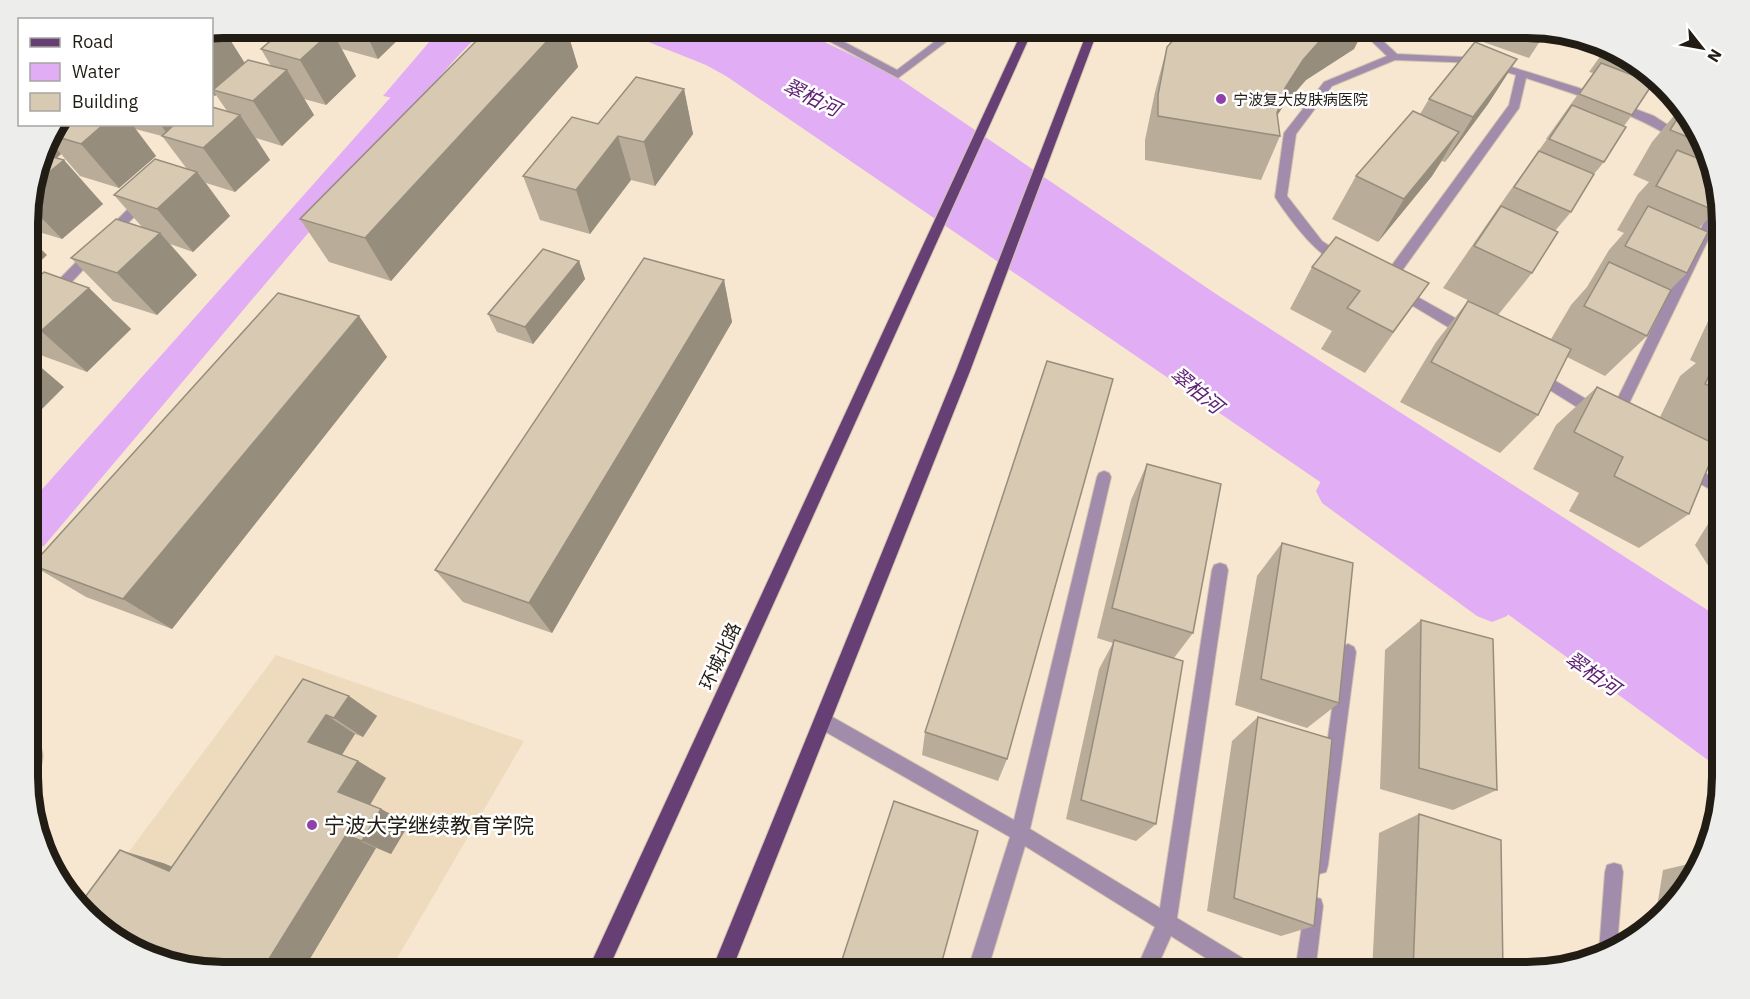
<svg xmlns="http://www.w3.org/2000/svg" width="1750" height="999" font-family="'IBM Plex Sans','Noto Sans SC',sans-serif">
<style>
.built{fill:#eedbbe}
.water{fill:#e1adf5}
.lines{fill:none;stroke-linecap:round;stroke-linejoin:round}
.canal{fill:#e1adf5;fill-rule:evenodd}
.minor-casing{stroke:#d1c3ae;stroke-width:2}
.major-casing{stroke:#d1c3ae;stroke-width:2}
.minor{fill:#a28cab;fill-rule:evenodd}
.major{fill:#663f75;fill-rule:evenodd}
.wall{fill:#b9ad99}
.shaded-wall{fill:#968d7d}
.building{fill:#d7c9b2;stroke:#968d7d;stroke-width:1.5}
.poi-dot{fill:#923fae;stroke:#fff;stroke-width:2}
.labels{text-anchor:middle;dominant-baseline:central;stroke-width:5;stroke-linejoin:round;paint-order:stroke}
.far-poi-label{font-size:15px;fill:#221d14;stroke:#fff;text-anchor:start}
.street-label{font-size:18px;fill:#221d14;stroke:#fff}
.water-label{font-size:20px;font-style:italic;fill:#5d1f72;stroke:#fff}
.near-poi-label{font-size:21px;fill:#221d14;stroke:#fff;text-anchor:start}
.rim{fill:none;stroke:#221d14;stroke-width:8}
</style>
<rect width="100%" height="100%" fill="#f7e7d0"/>
<polygon class="built" points="276,655 524,741 389,972 222,972 125,946 86,909"/>
<g class="water">
<polygon points="442,27 486,27 414,102 383,96"/>
<polygon points="611,27 793,27 894,75 1216,294 1723,620 1723,771 1414,546 726,76 706,65"/>
</g>
<g class="lines">
<g class="canal">
<polygon points="453,27 482,27 44,546 29,551 29,504"/>
<polygon points="1336,474 1350,479 1507,588 1514,602 1507,616 1492,622 1477,616 1322,503 1316,491 1322,479"/>
</g>
<g class="minor-casing">
<g id="minor">
<polygon points="803,27 816,27 897,70 954,27 966,27 898,78"/>
<path d="M1357,27h11l29,27 86,4 96,30 75,28 34,22 -6,4 -4,-1c-47,-29 -99,-46 -152,-63l-7,30 -128,178h-10l-1,-3 1,-3 128,-175 7,-30 -38,-12 -83,-3 -63,26 -36,48 -9,62 35,45 28,19 -2,3c-23,7 -62,-49 -73,-66l9,-64 40,-51 63,-26z"/>
<polygon points="144,196 150,200 148,203 114,237 106,237 106,231 140,197"/>
<polygon points="1719,198 1723,209 1622,418 1620,422 1610,422 1608,418 1714,202"/>
<polygon points="94,246 100,251 98,254 34,322 29,323 29,310 90,248"/>
<polygon points="1398,286 1473,328 1475,332 1473,336 1463,336 1393,294 1391,291"/>
<polygon points="1537,370 1603,409 1605,413 1603,417 1593,417 1532,379 1530,375"/>
<polygon points="1687,463 1723,483 1723,497 1682,473 1680,469 1682,465"/>
<polygon points="1104,471 1109,473 1111,477 1030,829 1160,908 1212,570 1214,565 1220,563 1226,565 1228,570 1177,918 1254,965 1257,972 1228,972 1171,936 1155,972 1135,972 1155,927 1025,846 987,972 967,972 1010,837 817,727 814,721 817,715 823,713 829,715 1014,820 1097,477 1099,473"/>
<polygon points="1348,644 1354,647 1356,652 1328,865 1326,872 1319,874 1312,872 1310,865 1340,652 1342,647"/>
<path d="M29,737c21,9 13,29 6,46l-6,3z"/>
<polygon points="1614,863 1621,865 1623,872 1617,946 1599,952 1605,872 1607,865"/>
<polygon points="1314,897 1321,899 1323,906 1315,972 1295,972 1305,906 1307,899"/>
</g>
</g>
<g class="major-casing">
<g id="major">
<polygon points="1024,27 1034,27 607,972 587,972"/>
<polygon points="1089,27 1099,27 970,371 731,972 711,972 956,371"/>
</g>
</g>
<use href="#minor" class="minor"/>
<use href="#major" class="major"/>
</g>
<g class="wall">
<polygon points="330,27 403,27 406,32 378,59 342,49 356,76 326,105 304,99 314,115 282,146 256,138 270,160 235,192 206,183 230,216 193,252 170,244 197,275 157,315 113,301 71,258 142,227 114,195 187,169 162,136 135,129 156,156 119,188 80,176 61,154 57,158 103,204 62,239 29,229 29,197 47,136 56,124 212,124 227,111 216,95 215,96 212,95 212,29 244,63 271,66 261,49 331,31"/>
<polygon points="490,27 566,27 578,67 391,281 329,262 300,219"/>
<polygon points="902,27 937,27 923,38"/>
<polygon points="1185,27 1365,27 1354,49 1306,80 1284,105 1277,115 1280,136 1261,180 1145,160 1145,140 1155,92 1167,47"/>
<polygon points="1392,27 1528,27 1546,32 1529,58 1466,36 1403,40"/>
<polygon points="1606,48 1625,53 1650,76 1646,80 1632,115 1624,126 1604,162 1594,174 1571,212 1555,231 1532,273 1498,315 1551,339 1571,305 1587,287 1609,250 1624,233 1617,230 1638,194 1649,182 1633,175 1652,142 1682,106 1690,114 1720,202 1716,211 1699,228 1687,273 1670,290 1647,336 1605,376 1567,357 1538,415 1500,453 1400,402 1436,342 1468,301 1484,308 1443,288 1507,195 1547,139 1546,139 1593,73 1589,72"/>
<polygon points="1517,59 1488,104 1445,162 1442,161 1432,176 1378,242 1332,219 1356,176 1420,114 1429,99"/>
<polygon points="684,89 693,134 655,186 631,180 590,234 540,220 523,176 598,124"/>
<polygon points="579,261 585,279 533,344 497,332 488,314"/>
<polygon points="1312,267 1429,283 1365,373 1321,349 1332,331 1290,309"/>
<polygon points="724,280 732,322 552,633 463,602 435,570"/>
<polygon points="29,286 89,288 131,329 87,372 43,356 29,344"/>
<polygon points="1723,287 1723,300 1717,298"/>
<polygon points="1723,306 1723,455 1715,451 1689,514 1639,548 1569,511 1579,493 1533,469 1556,425 1597,387 1660,417 1680,376 1696,363 1690,360 1710,317"/>
<polygon points="359,316 387,357 172,629 86,597 32,565"/>
<polygon points="1147,464 1193,633 1174,658 1156,824 1136,841 1066,819 1099,669 1113,643 1097,638 1131,500"/>
<polygon points="1723,514 1723,589 1695,545 1708,524"/>
<polygon points="1282,543 1339,703 1307,728 1235,705 1257,576"/>
<polygon points="1421,620 1497,790 1453,810 1380,789 1385,650"/>
<polygon points="303,679 349,696 377,716 363,737 355,734 342,755 358,761 386,778 370,805 381,809 409,824 391,854 376,848 302,972 222,972 163,863 172,867"/>
<polygon points="1258,717 1314,926 1281,936 1207,911 1232,741"/>
<polygon points="925,732 1007,759 998,781 922,755"/>
<polygon points="1419,814 1503,972 1372,972 1379,833"/>
<polygon points="1701,861 1697,874 1655,919 1663,870"/>
<polygon points="1215,964 1227,972 1191,972"/>
</g>
<g class="shaded-wall">
<polygon points="222,27 248,68 213,90 216,95 215,96 212,91 212,29"/>
<polygon points="363,27 403,27 406,32 378,59"/>
<polygon points="560,27 566,27 578,67 391,281 365,238"/>
<polygon points="924,27 937,27 923,38"/>
<polygon points="1338,27 1365,27 1354,49 1306,80 1284,105 1266,133 1285,88 1303,60 1325,35"/>
<polygon points="332,31 356,76 326,105 300,60"/>
<polygon points="1517,59 1488,104 1445,162 1473,117"/>
<polygon points="287,70 314,115 282,146 253,101"/>
<polygon points="684,89 693,134 655,186 644,142"/>
<polygon points="240,115 270,160 235,192 203,148"/>
<polygon points="104,124 132,124 156,156 119,188 81,144"/>
<polygon points="160,124 188,124 171,139"/>
<polygon points="1459,132 1432,176 1378,242 1404,199"/>
<polygon points="618,136 631,180 590,234 576,190"/>
<polygon points="47,138 61,154 47,166 40,158"/>
<polygon points="64,160 103,204 62,239 29,205 29,197 32,186"/>
<polygon points="197,172 230,216 193,252 157,209"/>
<polygon points="160,233 197,275 157,315 117,273"/>
<polygon points="29,237 47,255 29,272"/>
<polygon points="579,261 585,279 533,344 525,327"/>
<polygon points="724,280 732,322 552,633 529,603"/>
<polygon points="89,288 131,329 87,372 41,331"/>
<polygon points="359,316 387,357 172,629 123,599"/>
<polygon points="29,357 64,387 29,422"/>
<polygon points="349,696 377,716 363,737 334,718"/>
<polygon points="326,715 355,734 339,759 308,742"/>
<polygon points="358,761 386,778 368,808 338,792"/>
<polygon points="381,809 409,824 391,854 362,841"/>
<polygon points="346,835 376,848 302,972 261,972"/>
<polygon points="120,850 163,863 210,882 169,871"/>
</g>
<g class="building">
<polygon points="287,27 317,27 332,31 300,60 261,49"/>
<polygon points="490,27 560,27 365,238 300,219"/>
<polygon points="1185,27 1338,27 1325,35 1303,60 1285,88 1277,113 1280,136 1158,116 1158,95 1167,47"/>
<polygon points="1475,42 1517,59 1473,117 1429,99"/>
<polygon points="248,60 287,70 253,101 213,90"/>
<polygon points="1601,63 1653,83 1632,115 1579,94"/>
<polygon points="636,77 684,89 644,142 618,136 576,190 523,176 572,117 598,124"/>
<polygon points="1572,105 1626,127 1604,162 1549,139"/>
<polygon points="212,107 240,115 203,148 162,136 175,124 212,124"/>
<polygon points="1684,108 1690,114 1700,142 1670,130"/>
<polygon points="1413,111 1459,132 1404,199 1356,176"/>
<polygon points="56,124 104,124 81,144 48,134"/>
<polygon points="1677,150 1707,162 1720,202 1716,211 1656,186"/>
<polygon points="1539,151 1594,174 1571,212 1514,187"/>
<polygon points="42,154 64,160 32,186"/>
<polygon points="155,159 197,172 157,209 114,195"/>
<polygon points="1501,206 1558,232 1532,273 1474,246"/>
<polygon points="1648,206 1708,232 1687,273 1625,246"/>
<polygon points="116,219 160,233 117,273 71,258"/>
<polygon points="1336,237 1429,283 1393,332 1347,308 1360,291 1312,267"/>
<polygon points="543,249 579,261 525,327 488,314"/>
<polygon points="644,258 724,280 529,603 435,570"/>
<polygon points="1609,262 1671,290 1647,336 1584,306"/>
<polygon points="44,272 89,288 41,331 29,327 29,286"/>
<polygon points="278,293 359,316 123,599 32,565"/>
<polygon points="1468,301 1571,349 1538,415 1431,362"/>
<polygon points="1723,346 1723,392 1705,384"/>
<polygon points="1047,361 1113,379 1007,759 925,732"/>
<polygon points="1597,387 1717,445 1689,514 1614,476 1623,457 1574,432"/>
<polygon points="1147,464 1221,484 1193,633 1112,608"/>
<polygon points="1282,543 1353,563 1339,703 1261,679"/>
<polygon points="1421,620 1493,639 1497,790 1419,768"/>
<polygon points="1114,640 1183,661 1156,824 1081,800"/>
<polygon points="303,679 349,696 334,718 326,715 308,742 358,761 338,792 381,809 362,841 346,835 261,972 222,972 125,946 80,904 120,850 169,871"/>
<polygon points="1258,717 1332,739 1314,926 1234,898"/>
<polygon points="894,801 978,831 939,972 838,972"/>
<polygon points="1419,814 1501,840 1503,972 1413,972"/>
<polygon points="1215,964 1227,972 1212,972"/>
</g>
<g class="poi-dot">
<circle cx="1221" cy="99" r="6"/>
<circle cx="312" cy="825" r="6"/>
</g>
<g class="labels">
<g class="far-poi-label">
<text x="1233" y="99">宁波复大皮肤病医院</text>
</g>
<g class="street-label">
<text transform="translate(720 656) rotate(-65)">环城北路</text>
</g>
<g class="water-label">
<text transform="translate(812 97) rotate(26)">翠柏河</text>
<text transform="translate(1197 390) rotate(39)">翠柏河</text>
<text transform="translate(1593 673) rotate(35)">翠柏河</text>
</g>
<g class="near-poi-label">
<text x="324" y="825">宁波大学继续教育学院</text>
</g>
</g>
<path d="M0 0H1750V999H0ZM223 38H1527A185 185 0 0 1 1712 223V777A185 185 0 0 1 1527 962H223A185 185 0 0 1 38 777V223A185 185 0 0 1 223 38Z" fill="#ededec" fill-rule="evenodd"/>
<path class="rim" d="M223 38H1527A185 185 0 0 1 1712 223V777A185 185 0 0 1 1527 962H223A185 185 0 0 1 38 777V223A185 185 0 0 1 223 38Z"/>
<rect x="18" y="18" width="195" height="108" fill="#ffffff" stroke="#a7a5a1" stroke-width="1.5"/>
<rect x="30" y="38" width="30" height="9" fill="#663f75" stroke="#a7a5a1" stroke-width="1.5"/>
<text x="72" y="48" font-size="18" fill="#221d14">Road</text>
<rect x="30" y="63" width="30" height="18" fill="#e1adf5" stroke="#a7a5a1" stroke-width="1.5"/>
<text x="72" y="78" font-size="18" fill="#221d14">Water</text>
<rect x="30" y="93" width="30" height="18" fill="#d7c9b2" stroke="#a7a5a1" stroke-width="1.5"/>
<text x="72" y="108" font-size="18" fill="#221d14">Building</text>
<g transform="translate(1702 48) rotate(121)" stroke="#ffffff" stroke-width="4.5" paint-order="stroke">
<path d="M0-4.5L10 22L0 15L-10 22Z" fill="#221d14"/>
<text y="-9" font-size="16" font-weight="bold" text-anchor="middle" fill="#221d14">N</text>
</g>
</svg>
